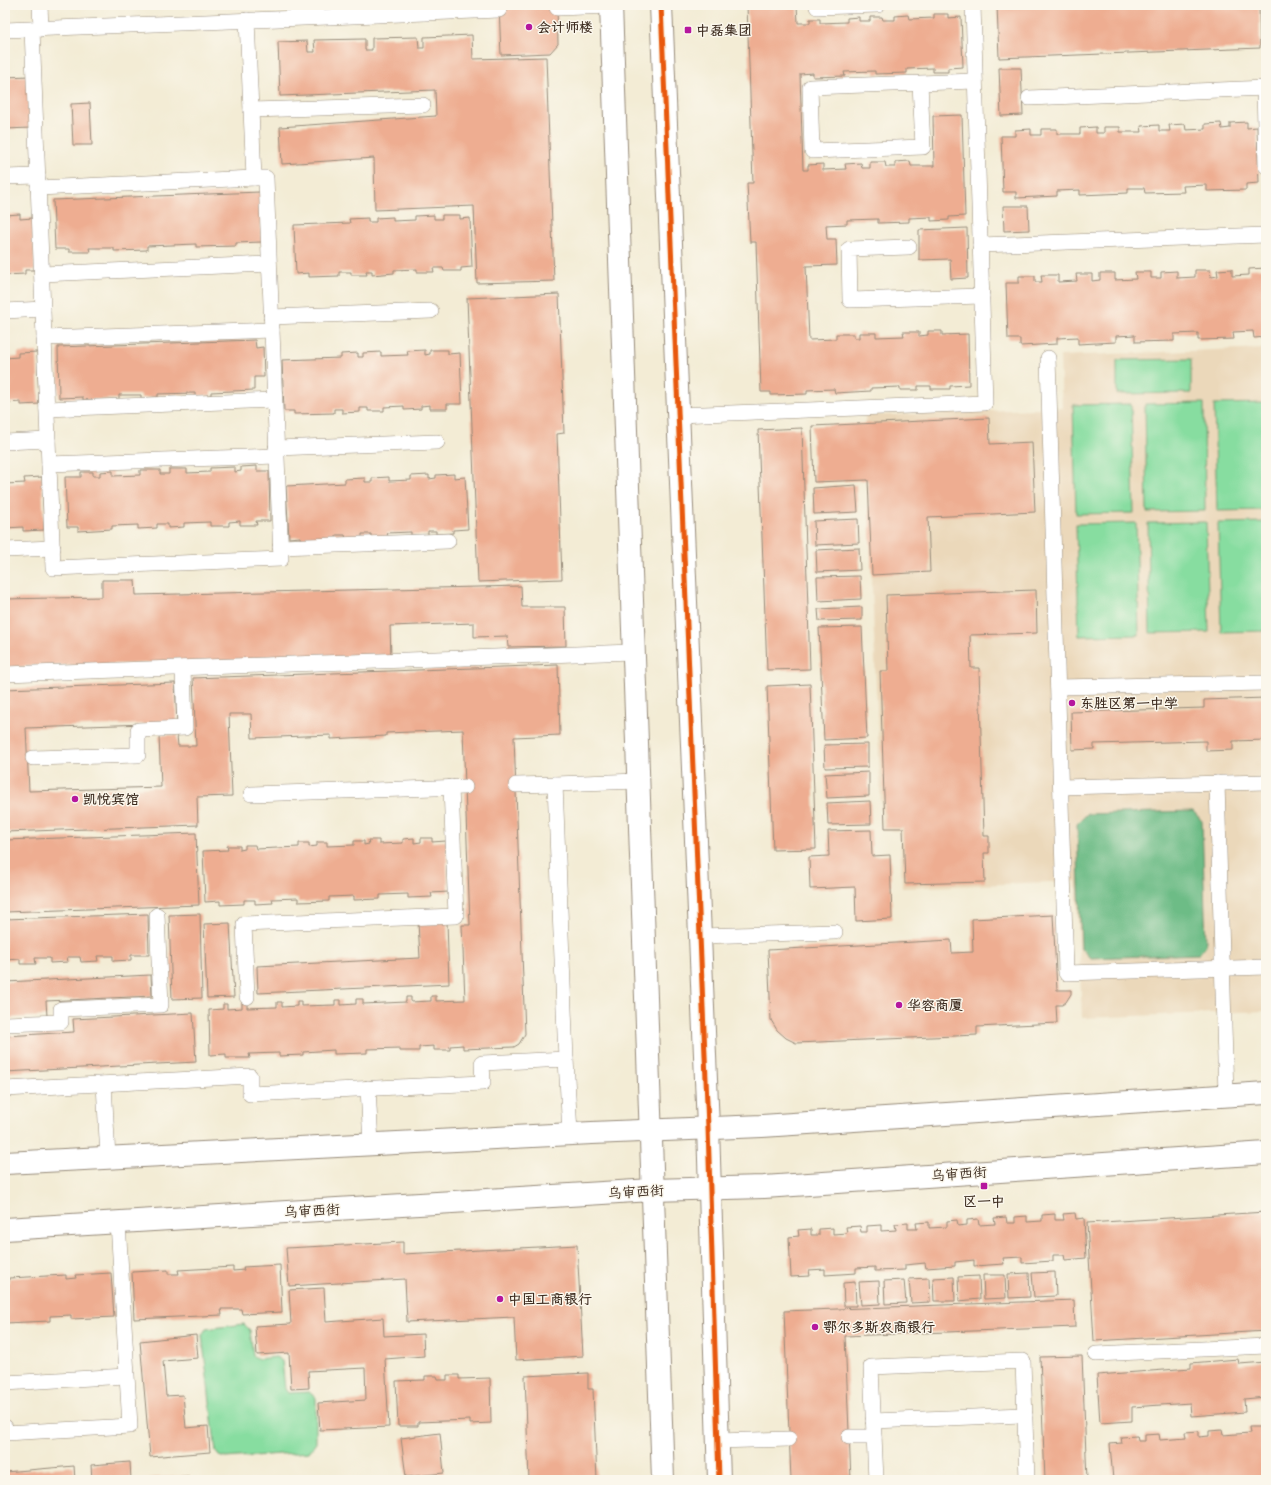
<svg xmlns="http://www.w3.org/2000/svg" width="1271" height="1485" font-family="Itim,'LXGW WenKai TC',sans-serif">
<style>
.built{fill:#ebd8ba}
.green{fill:#87dda0;stroke:#61845f}
.forest{fill:#6dbc86;stroke:#547352}
.building{fill:#eead91}
.lines{fill:none;stroke-linecap:round;stroke-linejoin:round}
.lane-casing{stroke:#978b7a;stroke-width:16}
.secondary-casing{stroke:#978b7a;stroke-width:24}
.lane{stroke:#fff;stroke-width:15}
.secondary{stroke:#fff;stroke-width:22}
.cycleway-casing{stroke:#fbf7ec;stroke-width:8}
.cycleway{stroke:#e8590c;stroke-width:5}
.poi-dot{fill:#b5179e;stroke:#fbf7ec;stroke-width:1.5}
.labels{text-anchor:middle;dominant-baseline:central;stroke-width:3;stroke-linejoin:round;paint-order:stroke}
.poi-label{font-size:14px;font-weight:bold;fill:#3b2a1e;stroke:#fbf7ec;text-anchor:start}
.street-label{font-size:14px;fill:#3b2a1e;stroke:#fbf7ec}
</style>
<rect width="100%" height="100%" fill="#fbf7ec"/>
<filter id="ink" filterUnits="userSpaceOnUse"><feTurbulence type="fractalNoise" baseFrequency=".025" numOctaves="2"/><feDisplacementMap in="SourceGraphic" scale="8" xChannelSelector="R" yChannelSelector="G"/><feConvolveMatrix kernelMatrix="1 2 1 2 8 2 1 2 1" color-interpolation-filters="sRGB"/></filter>
<filter id="wash" filterUnits="userSpaceOnUse"><feTurbulence type="fractalNoise" baseFrequency=".012" numOctaves="4" result="noise"/><feDisplacementMap in="SourceGraphic" scale="16" xChannelSelector="R" yChannelSelector="G"/><feGaussianBlur stdDeviation="0.9" result="paint"/><feColorMatrix in="noise" values="0 0 0 0 0 0 0 0 0 0 0 0 0 0 0 0 0 1.4 0 .05"/><feComposite in="paint" operator="in"/></filter>
<g filter="url(#wash)">
<rect width="100%" height="100%" fill="#f3ecd5"/>
<polygon class="built" points="1266,348 1266,1011 1082,1018 1076,881 902,888 900,831 882,831 865,416 1062,408 1060,356"/>
<g class="green">
<polygon points="1191,359 1191,393 1117,394 1117,360"/>
<polygon points="1204,403 1205,511 1147,512 1145,404"/>
<polygon points="1266,403 1266,510 1217,511 1214,404"/>
<polygon points="1131,404 1134,513 1076,514 1073,405"/>
<polygon points="1206,522 1209,632 1150,633 1148,523"/>
<polygon points="1266,522 1266,631 1221,632 1218,523"/>
<polygon points="1136,523 1139,635 1079,636 1076,524"/>
<polygon points="244,1324 250,1330 253,1356 259,1359 276,1357 282,1361 285,1389 288,1393 309,1392 316,1398 316,1443 309,1452 225,1458 219,1456 216,1452 202,1335 206,1329"/>
</g>
<polygon class="forest" points="1193,811 1202,821 1206,945 1199,954 1090,958 1081,948 1077,824 1087,814"/>
<g id="blocks">
<g class="building">
<polygon points="499,5 557,5 558,44 550,53 501,55"/>
<polygon points="747,5 797,5 798,23 810,23 810,19 820,19 820,23 847,22 847,18 859,17 859,21 870,21 870,17 882,17 883,20 895,20 895,16 908,15 909,19 934,18 934,14 948,14 948,18 961,17 963,67 948,68 948,72 933,72 933,68 907,69 907,73 875,74 875,71 844,72 845,76 813,77 813,73 800,74 803,170 808,170 808,165 823,164 823,170 846,169 845,164 861,163 862,168 870,168 870,162 885,162 886,167 895,167 895,162 910,161 911,166 934,166 933,116 962,115 965,216 949,217 949,220 931,221 931,217 909,218 909,222 878,223 878,219 847,220 847,224 826,225 827,239 836,239 837,265 806,266 809,340 836,339 836,334 854,334 854,338 859,338 859,333 876,333 876,337 904,336 903,332 919,332 919,336 928,335 928,331 942,331 942,335 968,334 969,385 950,386 950,389 931,389 931,386 918,386 918,390 900,390 900,387 871,388 871,391 835,393 834,389 807,390 807,394 771,395 771,392 761,392 756,242 750,242 747,183 753,183"/>
<polygon points="997,5 1259,5 1260,48 999,58"/>
<polygon points="472,35 473,59 546,57 554,281 477,283 474,206 375,210 374,158 282,164 280,127 436,116 435,90 280,96 278,42 307,41 308,52 315,52 314,40 365,39 365,50 372,50 372,38 418,37 419,48 424,48 424,37"/>
<polygon points="999,68 1021,68 1023,115 1001,116"/>
<polygon points="29,76 31,128 5,129 5,77"/>
<polygon points="90,103 92,145 73,145 71,104"/>
<polygon points="1247,122 1247,128 1257,127 1259,183 1246,184 1246,190 1207,191 1207,185 1183,186 1184,192 1145,193 1144,188 1128,188 1128,193 1080,195 1080,190 1057,191 1057,196 1016,198 1016,192 1003,192 1001,136 1015,136 1015,130 1031,129 1031,135 1041,135 1041,129 1057,129 1057,134 1080,134 1080,128 1096,127 1096,133 1104,133 1104,127 1120,127 1120,132 1142,132 1141,126 1159,125 1159,131 1170,131 1169,125 1185,124 1186,130 1205,129 1205,124 1221,123 1222,129 1230,128 1230,123"/>
<polygon points="260,192 262,242 236,243 236,246 196,247 196,244 147,246 147,250 114,251 114,248 89,248 90,252 69,252 69,249 55,249 53,200"/>
<polygon points="1003,206 1028,206 1029,230 1004,231"/>
<polygon points="20,214 20,219 33,218 35,270 25,270 25,274 5,275 5,215"/>
<polygon points="434,215 434,219 442,219 442,215 460,215 460,219 470,218 472,267 461,268 461,271 444,271 443,268 433,268 434,272 417,272 417,269 394,270 394,273 372,275 372,271 366,271 367,275 351,275 351,272 339,272 339,276 309,277 309,273 296,274 294,225 350,223 349,219 368,218 368,222 376,222 376,218 393,217 393,221 415,220 415,216"/>
<polygon points="967,228 968,278 951,279 950,259 919,260 919,230"/>
<polygon points="1266,268 1266,337 1254,338 1253,331 1233,332 1234,339 1198,340 1198,333 1174,334 1174,341 1135,342 1135,335 1116,336 1116,342 1078,344 1078,337 1057,338 1057,344 1020,346 1020,339 1008,339 1006,283 1019,283 1019,276 1035,276 1035,282 1042,282 1041,275 1058,275 1058,282 1077,281 1076,274 1092,274 1092,281 1100,280 1100,273 1115,273 1115,280 1136,279 1135,272 1151,272 1151,278 1161,278 1161,272 1177,271 1177,278 1195,277 1195,270 1210,270 1211,277 1218,276 1217,270 1232,269 1232,276 1249,275 1249,269"/>
<polygon points="559,294 564,433 557,434 562,579 478,582 467,298"/>
<polygon points="255,340 256,348 263,347 264,377 254,377 254,390 211,392 211,395 195,396 195,393 158,394 158,397 141,398 141,395 119,395 119,399 83,400 83,397 59,398 58,347"/>
<polygon points="425,350 425,355 430,354 430,350 448,350 448,354 460,353 462,404 447,404 447,409 430,409 430,405 421,406 421,409 404,410 404,406 384,407 384,411 368,411 368,408 360,408 360,412 342,413 342,409 334,409 334,413 294,414 294,411 284,411 282,360 341,358 341,354 358,353 358,357 363,357 363,353 381,352 381,356 408,355 407,351"/>
<polygon points="37,352 39,404 21,405 21,402 5,403 5,358 18,357 18,353"/>
<polygon points="989,418 990,444 1032,442 1035,512 928,517 930,572 872,575 868,480 814,482 812,426"/>
<polygon points="802,428 810,669 767,670 758,430"/>
<polygon points="257,466 257,471 269,471 270,521 256,521 257,525 240,525 240,521 229,522 229,526 210,526 210,522 184,523 184,527 168,528 168,524 157,524 157,528 138,529 138,525 112,526 112,529 78,531 78,527 67,527 65,477 81,477 81,472 93,472 93,476 100,476 100,472 113,471 113,476 140,475 140,470 160,470 160,474 169,474 169,469 187,469 187,473 210,472 210,468 235,467 235,472 241,471 241,467"/>
<polygon points="454,474 454,478 465,477 468,529 453,530 453,533 436,534 436,531 428,531 428,535 411,535 411,532 387,533 388,537 371,538 371,534 362,534 362,538 346,539 345,535 336,535 336,539 301,541 300,537 289,538 286,486 345,483 345,479 365,478 365,482 372,482 372,478 389,477 389,481 411,480 411,476 429,475 429,479 436,478 436,475"/>
<polygon points="42,477 44,530 23,531 23,527 5,528 5,484 25,483 24,478"/>
<polygon points="856,485 858,512 814,514 813,488"/>
<polygon points="858,519 859,543 815,545 814,521"/>
<polygon points="859,548 860,570 817,572 816,550"/>
<polygon points="860,576 861,599 818,601 817,577"/>
<polygon points="102,580 135,580 136,595 521,586 522,607 565,607 566,646 508,647 507,636 474,637 474,623 390,626 391,657 5,667 5,599 102,597"/>
<polygon points="1036,590 1037,633 970,635 971,668 979,668 984,836 989,836 989,853 984,853 985,882 905,884 903,828 885,828 880,671 888,671 886,595"/>
<polygon points="862,607 862,620 819,621 818,609"/>
<polygon points="862,627 867,738 824,740 819,628"/>
<polygon points="558,665 560,735 514,737 525,1034 519,1044 514,1047 463,1049 463,1045 450,1046 450,1050 434,1050 434,1046 419,1047 419,1051 400,1051 400,1048 367,1049 367,1053 334,1054 334,1050 303,1052 303,1055 279,1056 279,1053 249,1054 250,1058 226,1058 226,1054 210,1055 209,1010 223,1009 223,1004 227,1004 227,1009 242,1008 242,1003 247,1003 247,1008 277,1007 277,1002 282,1002 282,1007 297,1006 297,1001 301,1001 301,1006 335,1005 335,1000 341,1000 341,1005 356,1004 356,999 363,999 363,1004 406,1002 406,997 411,997 411,1002 431,1001 431,996 436,996 436,1001 465,1000 462,925 470,925 463,730 386,733 386,736 331,739 331,735 252,738 251,714 229,714 232,796 197,797 198,825 5,832 5,689 175,683 177,723 26,728 29,791 161,787 159,735 177,735 178,746 196,746 193,678"/>
<polygon points="810,684 816,849 773,850 767,686"/>
<polygon points="1266,698 1266,740 1233,741 1233,750 1206,751 1206,741 1094,744 1094,749 1072,750 1071,712 1204,708 1204,700"/>
<polygon points="868,744 868,767 825,768 824,745"/>
<polygon points="869,772 869,796 827,798 825,774"/>
<polygon points="870,801 871,824 828,825 827,803"/>
<polygon points="871,830 872,856 890,855 892,919 856,921 855,887 810,889 809,857 829,856 828,831"/>
<polygon points="196,833 199,905 5,912 5,840"/>
<polygon points="414,838 414,843 421,842 421,838 432,838 432,842 446,841 448,892 431,893 432,897 408,898 408,894 380,895 380,899 354,900 354,896 329,897 329,901 298,902 298,898 272,899 273,903 255,904 255,900 244,900 244,904 220,905 220,901 205,902 203,851 228,850 227,846 240,846 240,850 245,849 245,845 255,845 256,849 299,847 299,843 309,843 309,847 317,846 317,842 327,842 327,846 354,845 354,841 364,841 364,845 369,844 368,840 379,840 379,844 403,843 403,839"/>
<polygon points="148,914 149,955 131,955 131,960 113,961 113,956 97,956 98,961 81,962 80,957 67,957 68,962 50,963 50,958 35,958 36,964 20,964 20,959 5,960 5,919"/>
<polygon points="200,914 202,998 172,999 169,915"/>
<polygon points="1053,915 1057,990 1071,990 1071,994 1066,1002 1062,1005 1056,1005 1057,1023 977,1027 977,1035 796,1043 786,1038 777,1030 771,1020 768,950 951,940 952,953 973,952 972,919"/>
<polygon points="447,921 449,984 258,993 257,966 420,958 418,922"/>
<polygon points="230,923 234,997 207,998 204,924"/>
<polygon points="151,975 152,996 46,1001 47,1016 5,1018 5,982"/>
<polygon points="193,1013 196,1062 5,1072 5,1036 74,1032 73,1019"/>
<polygon points="1266,1212 1266,1331 1094,1341 1087,1223"/>
<polygon points="1075,1213 1076,1219 1084,1218 1086,1258 1065,1260 1064,1255 1053,1255 1053,1261 1022,1263 1022,1257 1003,1258 1004,1264 974,1266 974,1260 955,1262 955,1266 926,1268 925,1263 905,1265 905,1270 875,1271 875,1267 856,1268 856,1273 825,1275 825,1269 809,1270 810,1276 791,1277 789,1237 799,1236 798,1230 811,1229 811,1235 819,1235 819,1229 833,1228 833,1234 847,1233 846,1227 860,1226 861,1232 867,1232 867,1226 881,1225 881,1231 896,1230 895,1224 908,1223 908,1229 917,1229 916,1223 929,1222 929,1228 947,1227 947,1221 957,1220 958,1226 967,1225 967,1220 978,1219 979,1225 995,1224 994,1218 1006,1217 1007,1223 1015,1223 1015,1217 1027,1216 1027,1222 1042,1221 1042,1215 1055,1214 1055,1220 1064,1220 1063,1214"/>
<polygon points="403,1242 403,1254 577,1245 583,1356 516,1360 514,1317 407,1322 405,1279 289,1286 286,1248"/>
<polygon points="280,1265 282,1312 242,1314 241,1309 221,1309 222,1315 134,1319 132,1272 168,1270 168,1274 179,1274 178,1270 233,1267 233,1271 244,1270 243,1267"/>
<polygon points="1055,1272 1056,1296 1034,1297 1032,1273"/>
<polygon points="111,1273 114,1317 71,1319 71,1315 50,1316 50,1321 5,1323 5,1282 9,1282 9,1278 66,1275 66,1279 76,1278 75,1275"/>
<polygon points="1029,1273 1030,1297 1009,1298 1008,1274"/>
<polygon points="983,1275 1005,1275 1006,1298 984,1299"/>
<polygon points="979,1276 980,1299 959,1301 958,1277"/>
<polygon points="954,1277 955,1301 934,1301 933,1278"/>
<polygon points="929,1278 930,1302 911,1303 909,1279"/>
<polygon points="904,1280 906,1303 885,1304 884,1281"/>
<polygon points="879,1281 880,1304 861,1305 859,1282"/>
<polygon points="855,1282 856,1306 844,1306 843,1283"/>
<polygon points="324,1288 326,1322 383,1318 384,1336 423,1334 424,1356 385,1359 389,1427 320,1430 318,1403 366,1400 365,1368 308,1371 309,1388 291,1389 289,1353 257,1355 255,1326 291,1324 289,1290"/>
<polygon points="1074,1300 1075,1327 845,1336 851,1480 791,1480 784,1311"/>
<polygon points="196,1335 198,1358 163,1361 166,1396 183,1395 186,1428 208,1426 210,1452 150,1457 140,1341"/>
<polygon points="1082,1356 1087,1480 1045,1480 1040,1357"/>
<polygon points="1238,1359 1239,1364 1266,1362 1266,1397 1244,1399 1245,1412 1191,1416 1190,1403 1132,1407 1132,1421 1100,1423 1097,1375 1191,1368 1191,1363"/>
<polygon points="588,1373 588,1389 593,1389 597,1480 529,1480 525,1376"/>
<polygon points="447,1375 459,1375 459,1379 490,1378 491,1423 470,1424 470,1420 418,1422 418,1426 398,1426 396,1381 425,1380 425,1376 437,1376 438,1380 447,1380"/>
<polygon points="1249,1427 1263,1427 1263,1432 1266,1432 1266,1480 1113,1480 1110,1444 1122,1443 1121,1437 1137,1436 1138,1441 1145,1441 1145,1435 1159,1434 1160,1440 1186,1438 1185,1432 1199,1431 1199,1437 1209,1436 1209,1431 1222,1430 1223,1435 1250,1433"/>
<polygon points="440,1433 444,1473 406,1477 401,1438"/>
<polygon points="130,1462 131,1480 92,1480 91,1465"/>
<polygon points="74,1466 75,1480 5,1480 5,1472"/>
<polygon points="189,1476 189,1480 149,1480 149,1478"/>
</g>
</g>
</g>
<g filter="url(#ink)">
<use href="#blocks" fill-opacity="0" stroke="#978b7a" stroke-width="1"/>
<g class="lines">
<g class="lane-casing">
<g id="lane">
<polyline points="40,5 41,29"/>
<polyline points="817,7 878,5"/>
<polyline points="557,8 611,6"/>
<polyline points="32,29 53,568 281,559 266,178 254,178 247,20"/>
<polyline points="5,30 499,10"/>
<polyline points="920,83 923,147 812,151 810,87 975,81"/>
<polyline points="1264,88 1266,166"/>
<polyline points="1029,98 1266,88"/>
<polyline points="251,110 423,105"/>
<polyline points="5,177 38,176"/>
<polyline points="38,188 254,178"/>
<polyline points="980,245 1266,235"/>
<polyline points="909,247 849,249 850,300 982,296"/>
<polyline points="42,274 269,264"/>
<polyline points="5,311 43,309"/>
<polyline points="271,317 431,311"/>
<polyline points="44,338 272,330"/>
<polyline points="1048,358 1066,973 1266,967"/>
<polyline points="47,409 274,400"/>
<polyline points="678,415 985,403 973,5"/>
<polyline points="5,442 48,440"/>
<polyline points="276,448 437,442"/>
<polyline points="49,464 276,456"/>
<polyline points="280,547 448,541"/>
<polyline points="5,550 53,548"/>
<polyline points="5,674 633,652"/>
<polyline points="1058,687 1266,683"/>
<polyline points="33,758 138,755 138,730 185,728 183,668"/>
<polyline points="1217,783 1226,1095"/>
<polyline points="516,785 555,784"/>
<polyline points="1061,787 1266,782"/>
<polyline points="251,794 465,787"/>
<polyline points="700,936 835,932"/>
<polyline points="247,997 244,924 456,916 451,787"/>
<polyline points="5,1024 61,1022 61,1009 161,1005 157,915"/>
<polyline points="566,1059 555,784 638,781"/>
<polyline points="104,1084 108,1158"/>
<polyline points="368,1088 371,1144"/>
<polyline points="5,1089 250,1076 250,1094 483,1083 482,1063 566,1059 570,1134"/>
<polyline points="1096,1354 1266,1346"/>
<polyline points="5,1383 126,1376"/>
<polyline points="873,1421 1025,1415"/>
<polyline points="5,1427 5,1433 130,1426 118,1222"/>
<polyline points="849,1437 874,1437"/>
<polyline points="717,1441 789,1439"/>
<polyline points="876,1480 871,1367 1023,1361 1027,1480"/>
</g>
</g>
<g class="secondary-casing">
<g id="secondary">
<polyline points="611,5 663,1480"/>
<polyline points="661,5 708,1127 719,1480"/>
<polyline points="5,1163 592,1133 762,1126 1266,1093"/>
<polyline points="5,1229 652,1190 764,1187 1266,1153"/>
</g>
</g>
<use href="#lane" class="lane"/>
<use href="#secondary" class="secondary"/>
<g class="cycleway-casing">
<polyline id="cycleway" points="661,5 708,1127 719,1480"/>
</g>
<use href="#cycleway" class="cycleway"/>
</g>
</g>
<g class="poi-dot">
<circle cx="529" cy="27" r="4"/>
<rect x="684" y="26" width="8" height="8" rx="2"/>
<circle cx="1072" cy="703" r="4"/>
<circle cx="75" cy="799" r="4"/>
<circle cx="899" cy="1005" r="4"/>
<rect x="980" y="1182" width="8" height="8" rx="2"/>
<circle cx="500" cy="1299" r="4"/>
<circle cx="815" cy="1327" r="4"/>
</g>
<g class="labels">
<g class="poi-label">
<text x="537" y="27">会计师楼</text>
<text x="696" y="30">中磊集团</text>
<text x="1080" y="703">东胜区第一中学</text>
<text x="83" y="799">凯悦宾馆</text>
<text x="907" y="1005">华容商厦</text>
<text x="984" y="1201" text-anchor="middle">区一中</text>
<text x="508" y="1299">中国工商银行</text>
<text x="823" y="1327">鄂尔多斯农商银行</text>
</g>
<g class="street-label">
<text transform="translate(959 1174) rotate(-4)">乌审西街</text>
<text transform="translate(636 1192) rotate(-3)">乌审西街</text>
<text transform="translate(312 1211) rotate(-3)">乌审西街</text>
</g>
</g>
<rect width="1271" height="1485" fill="none" stroke="#fbf7ec" stroke-width="20"/>
</svg>
